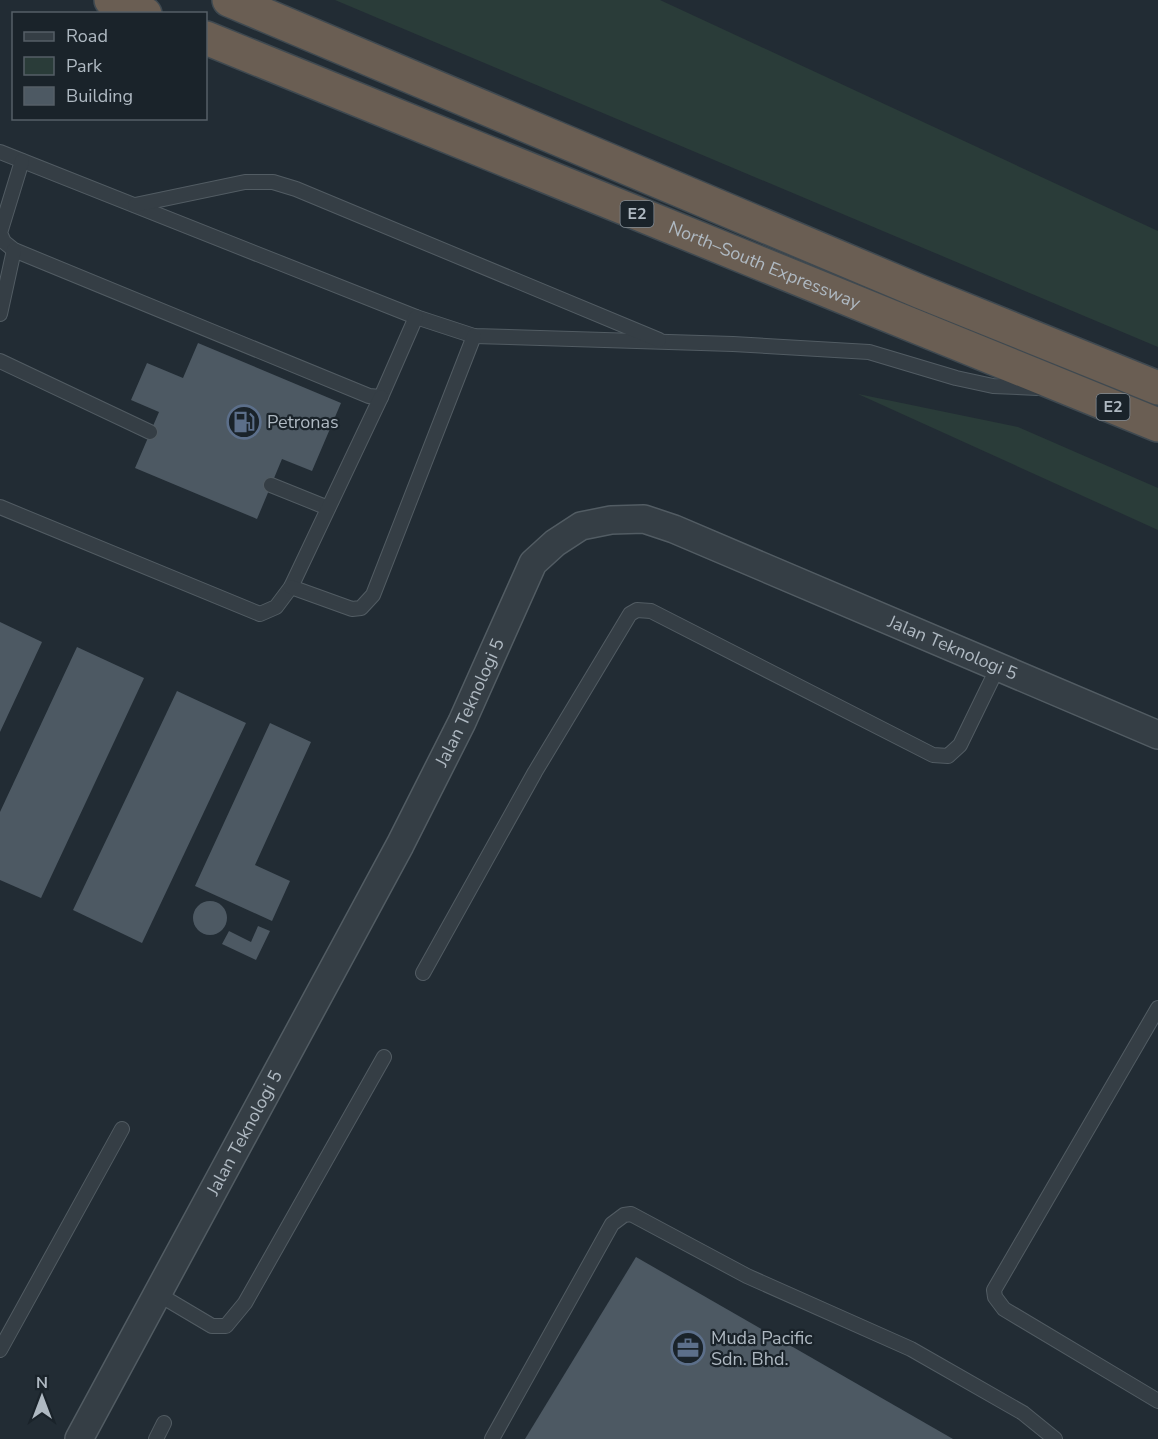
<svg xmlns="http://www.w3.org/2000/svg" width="1158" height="1439" font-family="'Nunito Sans',sans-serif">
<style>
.green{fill:#2a3c39}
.building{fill:#4d5963}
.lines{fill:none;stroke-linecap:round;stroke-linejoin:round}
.lane-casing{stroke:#525c63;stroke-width:16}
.street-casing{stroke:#525c63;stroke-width:30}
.highway-casing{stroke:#3f4950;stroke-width:36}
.lane{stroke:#353e45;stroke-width:14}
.street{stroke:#353e45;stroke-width:27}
.highway{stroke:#6a5e53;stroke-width:33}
.labels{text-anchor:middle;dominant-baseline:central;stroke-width:4.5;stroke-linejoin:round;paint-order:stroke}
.shield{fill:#1a232a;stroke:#828c94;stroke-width:1.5}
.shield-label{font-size:16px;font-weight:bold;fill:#afb9c2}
.street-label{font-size:18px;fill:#afb9c2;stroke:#1a232a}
.poi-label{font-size:18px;fill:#afb9c2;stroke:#1a232a;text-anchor:start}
</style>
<rect width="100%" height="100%" fill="#222c34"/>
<g class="green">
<polygon points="335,0 660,0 1158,231 1158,347"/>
<polygon points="858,394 1018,427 1158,488 1158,530"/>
</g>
<g class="building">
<polygon points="198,343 341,403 312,471 282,459 257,519 135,468 159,412 131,400 147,363 183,378"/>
<polygon points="0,622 42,642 0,732"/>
<polygon points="77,647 144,678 41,898 0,880 0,812"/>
<polygon points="177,691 246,723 142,943 73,910"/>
<polygon points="270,723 311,742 255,865 290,881 272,921 195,886"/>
<circle cx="210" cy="918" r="17"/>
<polygon points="258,926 270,931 256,960 222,944 229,931 251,942"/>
<polygon points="636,1257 953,1439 525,1439"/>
</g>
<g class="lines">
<g class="lane-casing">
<g id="lane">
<polyline points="0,152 416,317 474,336 733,344 869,352 956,378 993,386 1038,388"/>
<polyline points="22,161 0,233 4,242 14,250 369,396 381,397 416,317"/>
<polyline points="135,205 245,182 273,182 296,189 659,340"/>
<polyline points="0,314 14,250"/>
<polyline points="0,361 150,432"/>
<polyline points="271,485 328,508"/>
<polyline points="0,507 260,614 276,607 291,587 381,397"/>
<polyline points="291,587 352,609 361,608 373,595 474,336"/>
<polyline points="423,973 535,772 630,614 637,610 651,611 933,755 948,756 960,745 998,667"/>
<polyline points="1158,1008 994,1290 995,1297 1004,1309 1158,1401"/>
<polyline points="158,1294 212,1326 226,1326 245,1303 384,1057"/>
<polyline points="0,1350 122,1129"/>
<polyline points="156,1439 164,1423"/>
<polyline points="492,1439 612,1224 624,1215 631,1214 747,1276 911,1349 1023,1413 1055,1439"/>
</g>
</g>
<g class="street-casing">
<g id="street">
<path id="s1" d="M79,1439l321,-594 62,-123 71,-159 22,-20 26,-17 30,-6 33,-1 30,10 484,206"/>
</g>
</g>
<g class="highway-casing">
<g id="highway">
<polyline points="111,0 145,14"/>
<polyline points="229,0 921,292 1158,388"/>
<path id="s2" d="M206,38l952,387"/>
</g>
</g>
<use href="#lane" class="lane"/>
<use href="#street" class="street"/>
<use href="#highway" class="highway"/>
</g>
<defs>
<g id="fuel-ring" transform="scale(1.725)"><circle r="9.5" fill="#1a232a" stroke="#5c6f8a" stroke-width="1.5"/><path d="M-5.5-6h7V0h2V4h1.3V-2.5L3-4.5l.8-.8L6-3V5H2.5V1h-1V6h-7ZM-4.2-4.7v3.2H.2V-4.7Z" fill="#5c6f8a"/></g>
<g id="office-ring" transform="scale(1.725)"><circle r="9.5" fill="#1a232a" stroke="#5c6f8a" stroke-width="1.5"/><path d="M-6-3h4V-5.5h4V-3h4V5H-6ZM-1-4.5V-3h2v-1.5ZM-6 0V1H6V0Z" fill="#5c6f8a"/></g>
</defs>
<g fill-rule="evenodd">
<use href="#fuel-ring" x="244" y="422"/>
<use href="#office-ring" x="688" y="1348"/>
</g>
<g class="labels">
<g class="shield">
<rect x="620.5" y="201" width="33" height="26" rx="4.5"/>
<rect x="1096.5" y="394" width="33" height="26" rx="4.5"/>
</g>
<g class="shield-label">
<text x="637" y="214">E2</text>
<text x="1113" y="407">E2</text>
</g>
<g class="street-label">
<text stroke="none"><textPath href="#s2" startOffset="603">North–South Expressway</textPath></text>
<text stroke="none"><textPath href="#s1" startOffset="1446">Jalan Teknologi 5</textPath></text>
<text stroke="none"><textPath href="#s1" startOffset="834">Jalan Teknologi 5</textPath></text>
<text stroke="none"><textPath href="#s1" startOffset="348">Jalan Teknologi 5</textPath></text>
</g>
<g class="poi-label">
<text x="267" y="422">Petronas</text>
<text x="711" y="1338">Muda Pacific<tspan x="711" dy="21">Sdn. Bhd.</tspan></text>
</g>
</g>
<rect x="12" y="12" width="195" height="108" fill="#1a232a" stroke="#565f67" stroke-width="1.5"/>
<rect x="24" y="32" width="30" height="9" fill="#353e45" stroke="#565f67" stroke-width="1.5"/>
<text x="66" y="42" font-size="18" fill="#afb9c2">Road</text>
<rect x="24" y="57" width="30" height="18" fill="#2a3c39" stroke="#565f67" stroke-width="1.5"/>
<text x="66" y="72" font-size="18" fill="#afb9c2">Park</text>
<rect x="24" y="87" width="30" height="18" fill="#4d5963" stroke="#565f67" stroke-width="1.5"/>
<text x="66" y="102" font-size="18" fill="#afb9c2">Building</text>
<g transform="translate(42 1397)" stroke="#1a232a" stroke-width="4.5" paint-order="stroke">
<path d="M0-4.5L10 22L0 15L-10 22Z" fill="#afb9c2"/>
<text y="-9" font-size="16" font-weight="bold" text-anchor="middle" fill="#afb9c2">N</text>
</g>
</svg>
